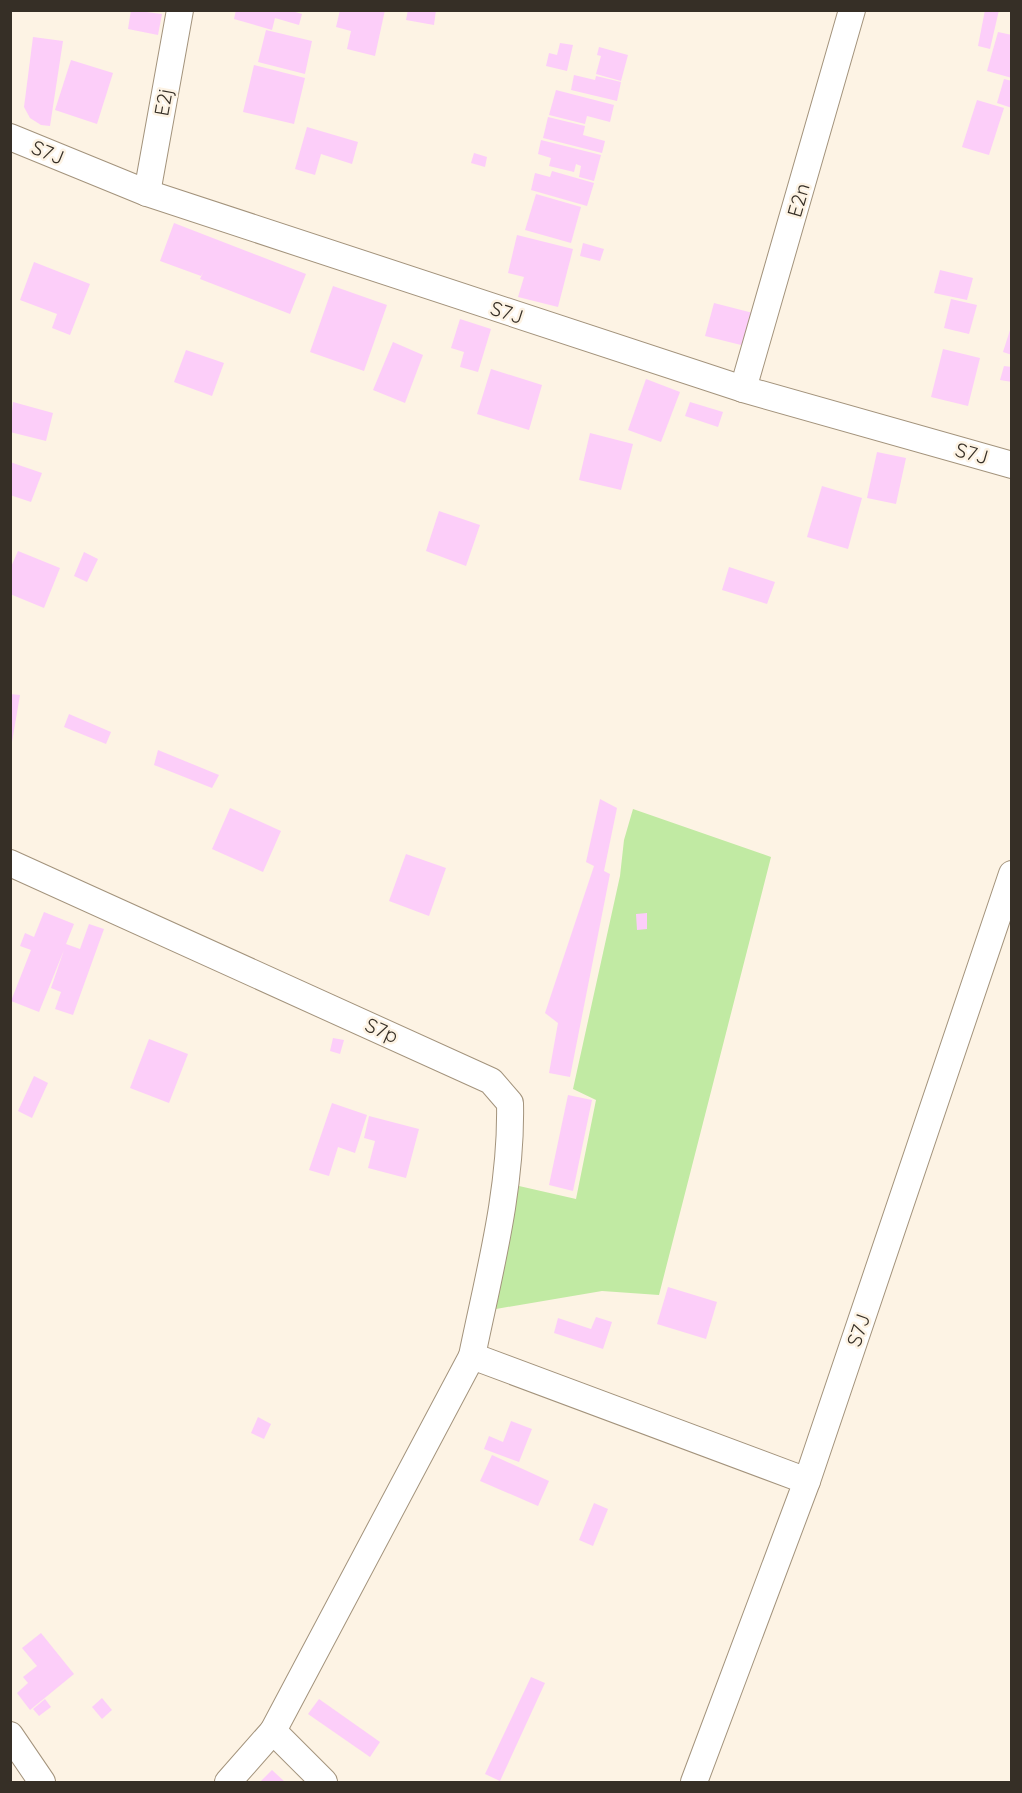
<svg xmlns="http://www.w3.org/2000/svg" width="1022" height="1793" font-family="Quicksand,sans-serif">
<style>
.green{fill:#c1eaa3}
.building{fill:#fccef9}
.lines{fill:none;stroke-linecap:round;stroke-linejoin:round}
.street-casing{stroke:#a3937c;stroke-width:28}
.street{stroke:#fff;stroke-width:26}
.labels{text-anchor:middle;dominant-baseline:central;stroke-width:5;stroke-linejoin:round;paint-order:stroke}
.street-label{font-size:20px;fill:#362f26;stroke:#fdf3e4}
</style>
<rect width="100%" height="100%" fill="#fdf3e4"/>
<polygon class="green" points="633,809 771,857 659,1295 602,1291 496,1309 519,1186 576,1199 596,1100 573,1089 620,876 624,840"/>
<g class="building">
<polygon points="131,10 162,14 158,35 128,29"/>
<polygon points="236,10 289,10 302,14 299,25 275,18 272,30 234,19"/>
<polygon points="340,10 385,10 375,56 347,49 351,31 336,27"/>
<polygon points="408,10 436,10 434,25 406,20"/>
<polygon points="985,10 999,10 990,49 978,46"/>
<polygon points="266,30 312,41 305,74 258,62"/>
<polygon points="998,32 1012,35 1012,78 987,71"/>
<polygon points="33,37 63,41 50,126 41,125 30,118 24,107"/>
<polygon points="560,43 573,45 567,71 546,66 549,53 557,55"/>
<polygon points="599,47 628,55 621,81 596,74 601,56 597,55"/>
<polygon points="71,60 113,73 97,124 55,110"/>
<polygon points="254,65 305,78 294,124 243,112"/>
<polygon points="574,75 595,80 596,76 621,82 617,101 571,90"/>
<polygon points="1004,79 1012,81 1012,108 997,103"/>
<polygon points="556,90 614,105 610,122 587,116 585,124 549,115"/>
<polygon points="977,100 1004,108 989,155 962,147"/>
<polygon points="548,117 585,126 583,135 605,141 602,153 543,138"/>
<polygon points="307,127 358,142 352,164 321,154 315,175 295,169"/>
<polygon points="541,140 601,155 594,181 579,177 581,166 576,164 574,172 549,166 551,158 538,154"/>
<polygon points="474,153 487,157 485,167 471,163"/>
<polygon points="552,171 594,183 587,206 531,190 535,173 550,177"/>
<polygon points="536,194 581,207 571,243 525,230"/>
<polygon points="174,223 306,274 290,314 200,279 204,270 201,276 160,261"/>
<polygon points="517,235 573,249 558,307 518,297 524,277 508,273"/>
<polygon points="583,243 604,249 600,261 580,256"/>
<polygon points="34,262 90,284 70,335 52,328 57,314 20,300"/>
<polygon points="940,270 973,278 967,300 934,293"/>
<polygon points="333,286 387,305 364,371 310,352"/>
<polygon points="951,299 977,305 969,334 944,328"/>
<polygon points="714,303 753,313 745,346 705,336"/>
<polygon points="460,319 491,329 478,372 460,367 464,352 451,348"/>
<polygon points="1011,327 1012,327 1012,355 1003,352"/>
<polygon points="393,342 423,355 405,403 373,390"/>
<polygon points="943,349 980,358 968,406 931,397"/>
<polygon points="186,350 224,363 212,396 174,382"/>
<polygon points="1004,366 1012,367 1012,382 1000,380"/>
<polygon points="491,369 542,385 529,430 477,414"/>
<polygon points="646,379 680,392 661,442 628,430"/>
<polygon points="13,402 53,413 46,441 10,432"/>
<polygon points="690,402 723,412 718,427 685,416"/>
<polygon points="590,433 633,444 621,490 579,480"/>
<polygon points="877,452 906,458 896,504 867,498"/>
<polygon points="10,462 42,473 31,502 10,495"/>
<polygon points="822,486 862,498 848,549 807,537"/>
<polygon points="439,511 480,525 466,566 426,551"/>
<polygon points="18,551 60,568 44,608 10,594 10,569"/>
<polygon points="84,552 98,559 87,582 74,576"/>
<polygon points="729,567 775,582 767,604 722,590"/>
<polygon points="10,694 20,695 12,742 10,742"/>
<polygon points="69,714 111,732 106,744 64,727"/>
<polygon points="158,750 219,775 212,788 154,765"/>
<polygon points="600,799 617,808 604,871 610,874 570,1077 549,1073 558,1023 545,1013 594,866 586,862"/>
<polygon points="230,808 281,831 263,872 212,849"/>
<polygon points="406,854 446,868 429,916 389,901"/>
<polygon points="44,912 74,924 66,944 80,949 89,924 104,929 73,1015 55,1009 61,992 51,988 64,950 39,1012 11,1001 31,950 20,946 25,933 34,937"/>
<polygon points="647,913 647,929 637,930 636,914"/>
<polygon points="333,1038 344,1040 340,1054 330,1051"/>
<polygon points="149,1039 188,1054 169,1103 130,1088"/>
<polygon points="34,1076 48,1083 32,1118 18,1111"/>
<polygon points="568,1095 592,1100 573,1191 549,1185"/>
<polygon points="332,1103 367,1115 355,1153 338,1147 329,1176 309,1170"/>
<polygon points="369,1116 419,1129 406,1178 368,1168 375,1141 364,1138"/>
<polygon points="668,1287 717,1302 706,1339 657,1324"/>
<polygon points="596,1317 612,1322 603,1349 554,1333 558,1318 591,1329"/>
<polygon points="258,1417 271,1424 264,1439 251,1433"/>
<polygon points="511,1421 532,1429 519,1462 484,1449 489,1436 503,1442"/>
<polygon points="492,1455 549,1481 538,1506 480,1481"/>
<polygon points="594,1503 608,1509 593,1546 579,1540"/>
<polygon points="41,1633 74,1674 30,1710 17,1693 28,1683 23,1677 37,1666 22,1648"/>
<polygon points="531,1677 545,1683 500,1781 485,1774"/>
<polygon points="102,1698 112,1710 102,1719 92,1707"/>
<polygon points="45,1699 51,1707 39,1716 33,1709"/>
<polygon points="319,1699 380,1742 370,1757 308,1714"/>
<polygon points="272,1770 285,1782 260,1782"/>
</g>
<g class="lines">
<g class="street-casing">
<g id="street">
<polyline points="10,137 147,193 743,389 1012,465"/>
<polyline points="147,193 180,10"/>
<polyline points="743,389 852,10"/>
<path d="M10,863l481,218 19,22c2,86 -21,170 -38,253"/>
<polyline points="273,1731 324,1782"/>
<polyline points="10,1735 42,1782"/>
<polyline points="228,1782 273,1731 472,1356 807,1481"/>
<polyline points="694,1782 807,1481 1012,874"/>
</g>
</g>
<use href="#street" class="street"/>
</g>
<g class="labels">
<g class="street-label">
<text transform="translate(163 102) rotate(-80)">E2j</text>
<text transform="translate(48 152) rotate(22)">S7J</text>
<text transform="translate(798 200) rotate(-74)">E2n</text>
<text transform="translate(507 312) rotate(18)">S7J</text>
<text transform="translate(972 453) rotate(16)">S7J</text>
<text transform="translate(382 1030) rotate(24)">S7p</text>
<text transform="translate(858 1330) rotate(-71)">S7J</text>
</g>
</g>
<rect width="1022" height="1793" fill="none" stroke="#362f26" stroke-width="24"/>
</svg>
